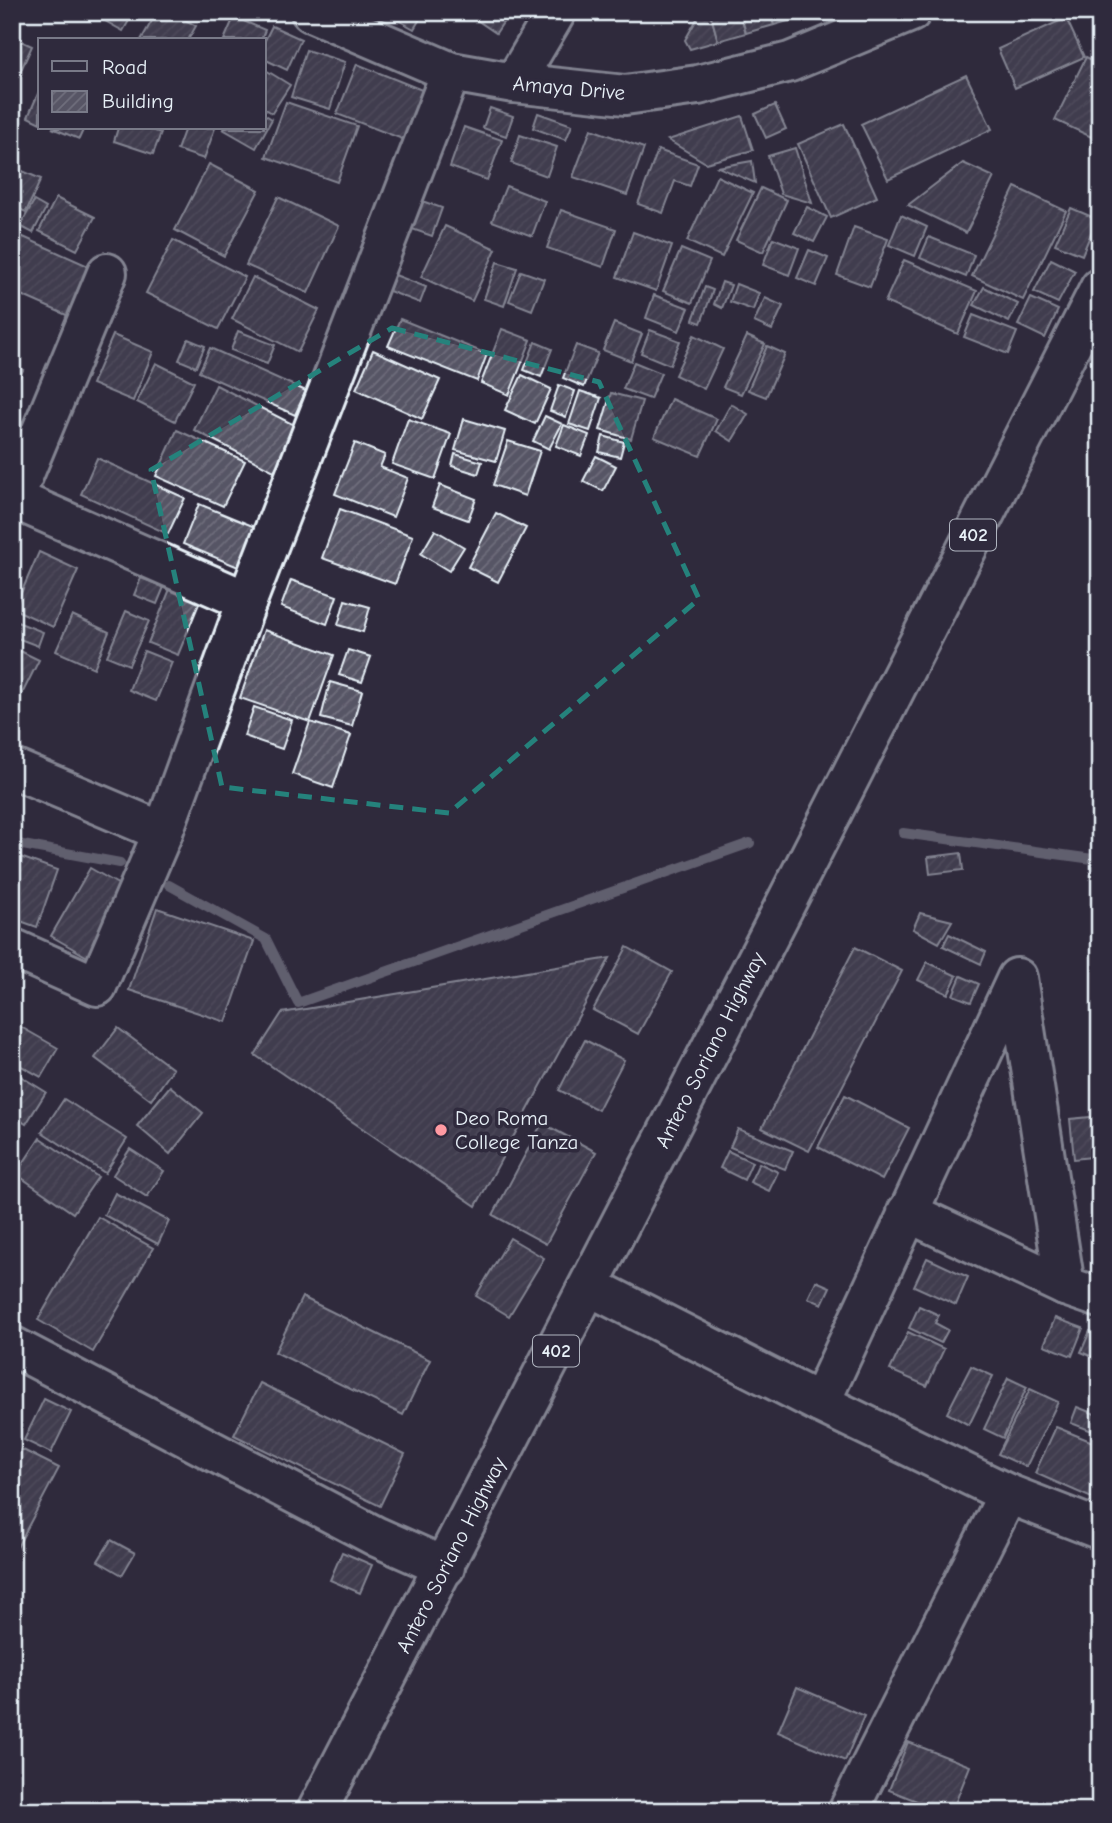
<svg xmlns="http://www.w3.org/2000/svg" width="1112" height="1823" font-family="'Comic Neue',sans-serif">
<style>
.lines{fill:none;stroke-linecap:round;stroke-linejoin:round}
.stream{stroke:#9c9fab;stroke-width:10}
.building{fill:url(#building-hatch);stroke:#e8f1f8;stroke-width:2}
.minor-casing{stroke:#e8f1f8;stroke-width:44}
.major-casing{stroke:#e8f1f8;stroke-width:44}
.minor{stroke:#2f2a3d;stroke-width:38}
.major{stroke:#2f2a3d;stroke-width:38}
.marked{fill:none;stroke:#25827c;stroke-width:5;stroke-dasharray:14 9;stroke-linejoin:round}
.poi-dot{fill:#ff9aa2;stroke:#2f2a3d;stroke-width:2.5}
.labels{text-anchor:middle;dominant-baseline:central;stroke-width:7;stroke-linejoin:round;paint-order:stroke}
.shield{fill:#2f2a3d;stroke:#b0b5c0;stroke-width:2}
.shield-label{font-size:19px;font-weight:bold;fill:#e8f1f8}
.street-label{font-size:21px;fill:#e8f1f8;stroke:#2f2a3d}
.poi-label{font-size:21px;fill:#e8f1f8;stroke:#2f2a3d;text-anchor:start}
</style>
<defs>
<pattern id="building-hatch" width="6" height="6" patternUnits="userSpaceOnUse" patternTransform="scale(1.75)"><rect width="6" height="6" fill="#575565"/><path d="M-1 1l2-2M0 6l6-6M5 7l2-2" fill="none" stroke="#6f6e7c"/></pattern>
</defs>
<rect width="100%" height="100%" fill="#2f2a3d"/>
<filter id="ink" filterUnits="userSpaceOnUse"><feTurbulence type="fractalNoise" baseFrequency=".0143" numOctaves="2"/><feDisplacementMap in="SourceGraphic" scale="14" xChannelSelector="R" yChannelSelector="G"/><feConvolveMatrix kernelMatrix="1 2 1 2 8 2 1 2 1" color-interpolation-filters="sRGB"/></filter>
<g filter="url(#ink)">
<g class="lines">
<g class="stream">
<polyline points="903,833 1100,860"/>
<polyline points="12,843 120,863"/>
<polyline points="169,885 266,939 298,1003 750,843"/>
</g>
</g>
<g class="building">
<polygon points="89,12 134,12 123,31"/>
<polygon points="157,12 171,12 196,26 188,40 141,40"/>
<polygon points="384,12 424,12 414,29"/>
<polygon points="465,12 510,12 496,33"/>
<polygon points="701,12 710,12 718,41 690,49 685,40"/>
<polygon points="710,12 740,12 746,33 718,41"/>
<polygon points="740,12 770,12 774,25 746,33"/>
<polygon points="770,12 800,12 802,17 774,25"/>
<polygon points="234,17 265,30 261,40 224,40"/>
<polygon points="1066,18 1084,57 1015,88 998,49"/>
<polygon points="272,26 301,39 287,70 264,59 264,42"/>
<polygon points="12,37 32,46 16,81 12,79"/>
<polygon points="306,50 345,62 330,109 291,97"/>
<polygon points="1086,57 1100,64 1100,141 1055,120"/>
<polygon points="357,64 437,96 418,145 337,114"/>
<polygon points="264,69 290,85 272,113 264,108"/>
<polygon points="966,75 992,129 888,179 861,124"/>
<polygon points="40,89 40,123 28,117"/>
<polygon points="286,102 357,126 337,182 266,157"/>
<polygon points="775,105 786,129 766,138 755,114"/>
<polygon points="490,108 513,116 506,136 483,128"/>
<polygon points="538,113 572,125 566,140 533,128"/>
<polygon points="264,114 272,119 256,148 223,129 224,128 264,128"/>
<polygon points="742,116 753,150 706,163 668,140"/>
<polygon points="844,124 877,197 831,218 798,144"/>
<polygon points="464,127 502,140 487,180 450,167"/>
<polygon points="52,128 84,128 79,139"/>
<polygon points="118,128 146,128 161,133 153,154 114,141"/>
<polygon points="185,128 215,128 204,159 177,150"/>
<polygon points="591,129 644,148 627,195 573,177"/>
<polygon points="520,135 557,147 547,176 511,163"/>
<polygon points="795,148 812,203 781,194 768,156"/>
<polygon points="658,150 698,164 690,186 675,181 663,213 638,204"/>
<polygon points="752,161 755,183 718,167"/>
<polygon points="963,163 994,177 966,233 908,205"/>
<polygon points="209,164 259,190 224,256 175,230"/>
<polygon points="13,167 41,179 26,212 12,206"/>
<polygon points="717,176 753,193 722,257 687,241"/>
<polygon points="506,186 545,201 532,236 492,221"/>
<polygon points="1015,187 1066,211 1023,300 972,276"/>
<polygon points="761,188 787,200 763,252 736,240"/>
<polygon points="278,197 339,226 308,293 246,265"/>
<polygon points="56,198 95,217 77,250 39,231"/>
<polygon points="34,201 46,208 33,233 20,226"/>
<polygon points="422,201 442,208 432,236 412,229"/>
<polygon points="807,207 827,217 814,242 794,233"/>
<polygon points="1071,208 1097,219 1082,255 1055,244"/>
<polygon points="561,210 616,229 603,267 547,248"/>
<polygon points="901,215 927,227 915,256 889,245"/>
<polygon points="445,226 496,249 472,301 421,277"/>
<polygon points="854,227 888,239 870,287 837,275"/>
<polygon points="12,232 95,269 73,318 12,291"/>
<polygon points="633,232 672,246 656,291 617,277"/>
<polygon points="929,237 974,255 966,277 920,258"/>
<polygon points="773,238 799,248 789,275 763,265"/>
<polygon points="173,240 245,277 218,329 146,293"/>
<polygon points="681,249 710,261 692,303 663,291"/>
<polygon points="809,250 828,258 816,286 797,278"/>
<polygon points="1051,259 1075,271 1058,303 1034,292"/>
<polygon points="904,260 977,291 958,334 885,302"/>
<polygon points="497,262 517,268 504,306 484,299"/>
<polygon points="521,271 544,279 532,310 509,301"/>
<polygon points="395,275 426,287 420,303 389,291"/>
<polygon points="253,277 319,310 298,352 232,319"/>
<polygon points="722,282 731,285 722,308 714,304"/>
<polygon points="736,284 759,293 753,310 730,302"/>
<polygon points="705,287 713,290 701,323 693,320"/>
<polygon points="984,287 1018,304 1009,322 974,305"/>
<polygon points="654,295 689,308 679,331 646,318"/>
<polygon points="765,298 783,306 772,330 754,322"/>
<polygon points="1031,298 1058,310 1045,338 1018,325"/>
<polygon points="973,315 1017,332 1008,354 964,337"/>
<polygon points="400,319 487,354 477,381 388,346"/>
<polygon points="614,323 642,334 631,361 603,350"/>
<polygon points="502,329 531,340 509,395 481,383"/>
<polygon points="650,330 680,341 670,365 641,353"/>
<polygon points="238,331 275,345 267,364 231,350"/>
<polygon points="113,335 153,352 133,401 92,384"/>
<polygon points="694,335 723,349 704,389 675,375"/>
<polygon points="747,336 765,344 741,394 723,387"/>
<polygon points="188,339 205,346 196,367 179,360"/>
<polygon points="535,342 552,349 541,377 524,370"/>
<polygon points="576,345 598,353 584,387 563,378"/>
<polygon points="767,346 785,354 766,397 748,390"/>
<polygon points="210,348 306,391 295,415 199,372"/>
<polygon points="373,350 440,380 422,419 356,389"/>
<polygon points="634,362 661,373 650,399 623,389"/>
<polygon points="156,363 194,382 175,421 137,402"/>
<polygon points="12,365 23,370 12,393"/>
<polygon points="522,375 551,389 535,424 505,410"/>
<polygon points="216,385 298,427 274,471 194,430"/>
<polygon points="559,385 575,391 566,417 550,411"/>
<polygon points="580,391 601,398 590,431 569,424"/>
<polygon points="611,393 642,401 631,439 600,430"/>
<polygon points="671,399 717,419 700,456 654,437"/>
<polygon points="731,404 748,414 732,441 716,431"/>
<polygon points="545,416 562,424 549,449 533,441"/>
<polygon points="408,419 451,434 435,479 392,464"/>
<polygon points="464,419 505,431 496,461 455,450"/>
<polygon points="564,425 589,435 581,456 556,446"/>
<polygon points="177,430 245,461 223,506 156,476"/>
<polygon points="603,436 624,442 620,457 599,452"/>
<polygon points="508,441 540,451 525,496 493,485"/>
<polygon points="355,443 385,455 380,467 408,478 393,517 335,494"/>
<polygon points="455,454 482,462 478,474 452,466"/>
<polygon points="596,456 616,466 603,491 583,481"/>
<polygon points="97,458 185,498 168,534 81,494"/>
<polygon points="440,485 476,499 468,520 432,507"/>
<polygon points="199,504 260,529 243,569 183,544"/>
<polygon points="340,509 413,536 395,584 322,558"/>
<polygon points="496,513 526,528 498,582 468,567"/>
<polygon points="435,530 464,547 449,571 421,554"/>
<polygon points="39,552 78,570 53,627 14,609"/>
<polygon points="141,578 164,587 157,604 134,595"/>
<polygon points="291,580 337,596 327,624 281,607"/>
<polygon points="170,589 200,601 178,655 148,643"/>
<polygon points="345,600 370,607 363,632 338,625"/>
<polygon points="126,611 149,621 129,665 107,656"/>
<polygon points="72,615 109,632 94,668 56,651"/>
<polygon points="12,620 43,632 38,646 12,636"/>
<polygon points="264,630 334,655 310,722 240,698"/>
<polygon points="12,647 39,660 22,694 12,689"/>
<polygon points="348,650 371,657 362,682 339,675"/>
<polygon points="144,651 172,662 156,701 129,690"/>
<polygon points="330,682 362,691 352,726 321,718"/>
<polygon points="254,707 292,720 282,749 244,736"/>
<polygon points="310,722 351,735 333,788 292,774"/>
<polygon points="961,853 963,870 930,874 928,857"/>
<polygon points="20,857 57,870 37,927 12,918 12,879"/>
<polygon points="90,868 130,891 91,959 51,936"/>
<polygon points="157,908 254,941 226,1022 129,990"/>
<polygon points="920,913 952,921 939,943 913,929"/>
<polygon points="949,934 986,952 981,964 943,946"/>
<polygon points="627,947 672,972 638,1034 593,1010"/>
<polygon points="855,947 902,971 809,1151 762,1128"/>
<polygon points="610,958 476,1206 255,1055 282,1013"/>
<polygon points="927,962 957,976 948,994 918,980"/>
<polygon points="961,976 979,984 971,1002 953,995"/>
<polygon points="12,1022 58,1048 41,1077 12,1061"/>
<polygon points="118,1028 173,1069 151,1100 95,1058"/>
<polygon points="585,1040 624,1060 598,1110 559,1090"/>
<polygon points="12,1071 46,1092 26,1124 12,1115"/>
<polygon points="170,1086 203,1113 170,1154 137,1126"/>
<polygon points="845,1095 909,1128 882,1180 818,1147"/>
<polygon points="64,1099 127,1139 105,1173 42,1132"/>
<polygon points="1100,1116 1100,1156 1074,1159 1070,1119"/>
<polygon points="542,1123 596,1152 546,1244 493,1215"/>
<polygon points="738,1129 793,1151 785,1169 730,1147"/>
<polygon points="40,1138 98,1177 73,1213 16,1174"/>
<polygon points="130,1149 164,1171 147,1197 113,1175"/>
<polygon points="728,1151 752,1162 744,1180 720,1168"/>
<polygon points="759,1163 778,1172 769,1191 750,1182"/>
<polygon points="115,1193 169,1221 158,1244 104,1215"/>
<polygon points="98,1217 153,1248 93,1352 38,1320"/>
<polygon points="510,1238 544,1258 509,1316 476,1296"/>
<polygon points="927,1258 968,1277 956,1305 914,1286"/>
<polygon points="816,1281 830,1287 822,1304 808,1298"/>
<polygon points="302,1297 430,1360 403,1415 275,1352"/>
<polygon points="919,1306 939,1315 935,1323 948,1330 941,1343 909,1328"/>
<polygon points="1055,1318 1083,1328 1072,1356 1044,1345"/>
<polygon points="1090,1331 1100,1335 1100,1360 1081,1352"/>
<polygon points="908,1332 944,1349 927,1386 890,1370"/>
<polygon points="971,1366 993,1376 969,1425 947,1413"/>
<polygon points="1008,1378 1027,1387 1003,1438 984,1429"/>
<polygon points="260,1383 405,1454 380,1506 234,1435"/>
<polygon points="1030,1389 1058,1402 1026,1467 998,1454"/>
<polygon points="44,1399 71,1412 51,1453 24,1440"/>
<polygon points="1077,1407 1100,1416 1100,1434 1071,1423"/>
<polygon points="1056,1427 1100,1445 1100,1487 1094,1499 1035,1473"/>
<polygon points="21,1449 59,1468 12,1557 12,1466"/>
<polygon points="111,1540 135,1553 122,1575 98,1561"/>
<polygon points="342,1552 372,1565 360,1593 330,1580"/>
<polygon points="797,1687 864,1716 845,1761 778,1732"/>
<polygon points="908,1742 970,1766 952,1811 942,1811 889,1790"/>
</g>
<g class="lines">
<g class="minor-casing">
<g id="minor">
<polyline points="311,12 451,72 514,83 625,95 698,85 790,62 911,12"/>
<polyline points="514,83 556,12"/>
<polyline points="12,498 247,601"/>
<polyline points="14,498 107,273"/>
<polyline points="12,768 163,832"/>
<polyline points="12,948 97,986 163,832 247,601 451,72"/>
<polyline points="907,1212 1065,1286 1100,1298"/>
<polyline points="589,1286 820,1403 1008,1494 1096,1528"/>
<polyline points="12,1346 377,1537 445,1567"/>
<polyline points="820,1403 1017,978 1065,1286"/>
<polyline points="848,1811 1008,1494"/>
</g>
</g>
<g class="major-casing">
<path id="major" d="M317,1811c265,-505 523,-1015 783,-1523"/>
</g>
<use href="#minor" class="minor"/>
<use href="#major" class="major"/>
</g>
</g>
<path d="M0 0H1112V1823H0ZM392,328l207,54 100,217 -250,214 -227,-26 -71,-317z" fill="#2f2a3d" fill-opacity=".55" fill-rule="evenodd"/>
<path class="marked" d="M392,328l207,54 100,217 -250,214 -227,-26 -71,-317z"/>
<circle class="poi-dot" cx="441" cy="1130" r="7"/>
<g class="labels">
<g class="shield">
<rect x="950" y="519.5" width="46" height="31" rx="5"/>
<rect x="533" y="1335.5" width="46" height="31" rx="5"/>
</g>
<g class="shield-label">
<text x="973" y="535">402</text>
<text x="556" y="1351">402</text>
</g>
<g class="street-label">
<text transform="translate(569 88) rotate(5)">Amaya Drive</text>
<text transform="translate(710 1050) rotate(-63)">Antero Soriano Highway</text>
<text transform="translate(451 1555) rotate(-63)">Antero Soriano Highway</text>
</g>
<g class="poi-label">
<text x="455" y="1118">Deo Roma<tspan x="455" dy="24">College Tanza</tspan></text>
</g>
</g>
<rect width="1112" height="1823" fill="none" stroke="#2f2a3d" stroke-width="42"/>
<rect x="21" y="21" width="1070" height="1781" fill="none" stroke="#e8f1f8" stroke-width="2.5" filter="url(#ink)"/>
<rect x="38" y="38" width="228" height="91" fill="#2f2a3d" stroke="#797a88" stroke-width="2"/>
<rect x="52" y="61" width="35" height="10" fill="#2f2a3d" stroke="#797a88" stroke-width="2"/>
<text x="102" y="74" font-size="21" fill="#e8f1f8">Road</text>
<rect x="52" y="91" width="35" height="21" fill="url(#building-hatch)" stroke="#797a88" stroke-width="2"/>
<text x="102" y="108" font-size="21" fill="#e8f1f8">Building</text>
</svg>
